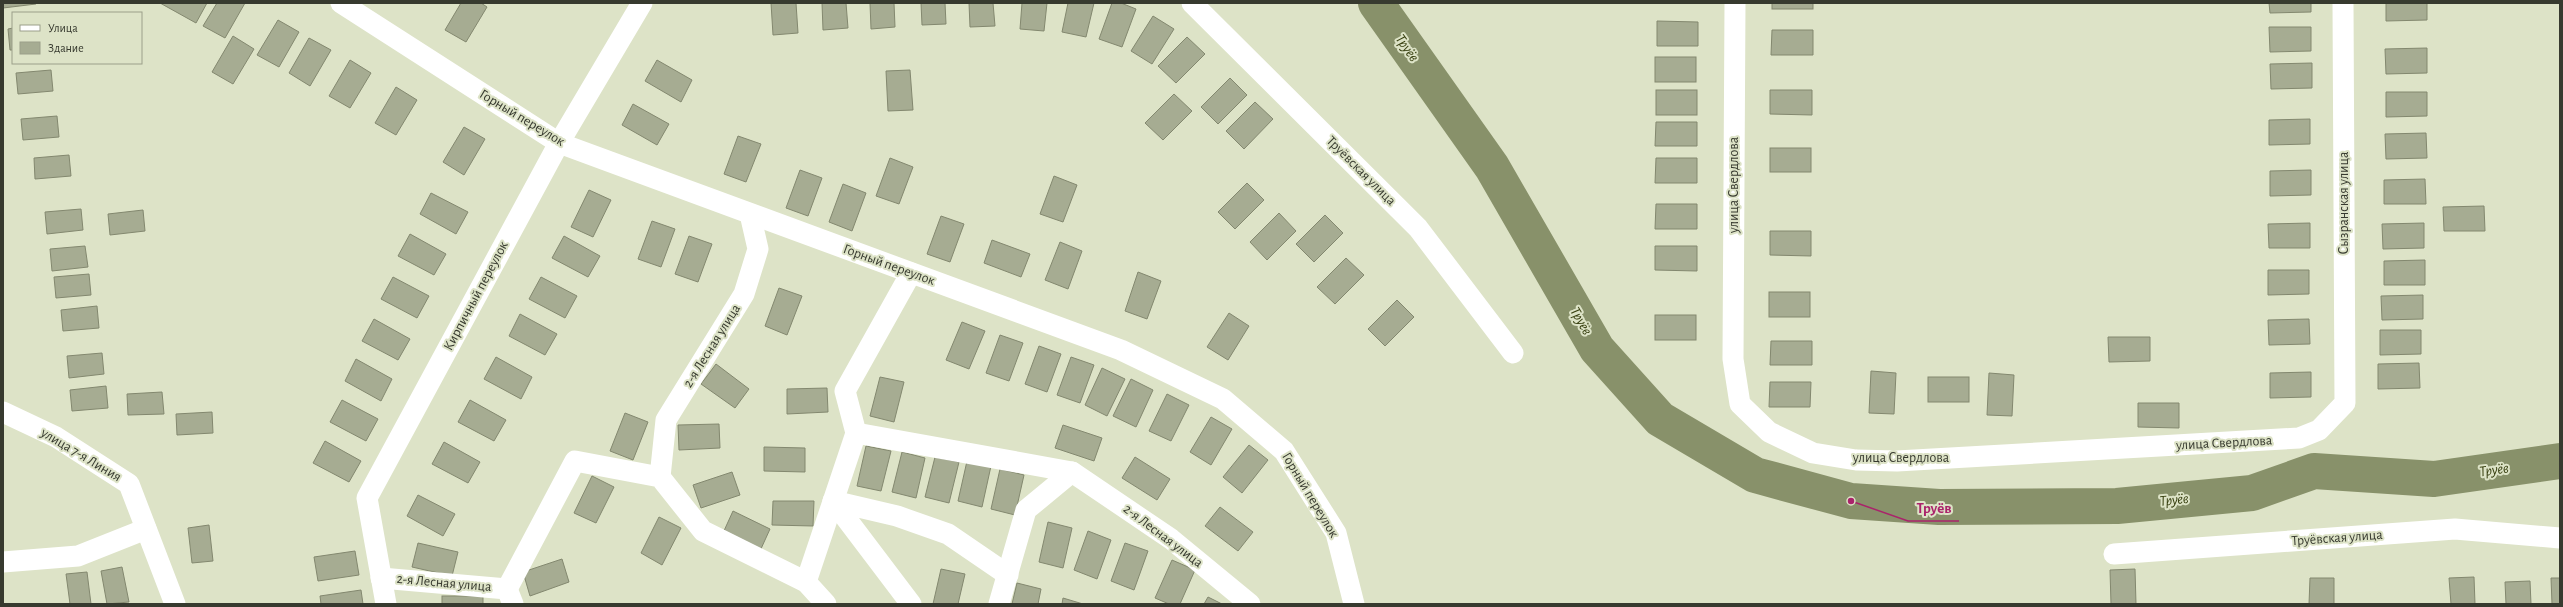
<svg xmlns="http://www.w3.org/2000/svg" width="2563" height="607" font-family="'Alegreya Sans',sans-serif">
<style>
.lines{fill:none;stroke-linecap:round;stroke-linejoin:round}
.river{stroke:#88916a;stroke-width:36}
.building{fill:#a6ac92;stroke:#83886f}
.minor{stroke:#fff;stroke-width:21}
.labels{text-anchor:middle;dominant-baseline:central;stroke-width:4;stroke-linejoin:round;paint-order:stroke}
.street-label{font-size:14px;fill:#373a2f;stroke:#dde3c7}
.water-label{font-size:15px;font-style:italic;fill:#373f0f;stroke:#dde3c7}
.leader{fill:none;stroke:#aa236b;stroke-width:1.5}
.callout-dot{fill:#aa236b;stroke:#dde3c7;stroke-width:1.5}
.callout-label{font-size:15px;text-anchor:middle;font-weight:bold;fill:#aa236b;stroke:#dde3c7;stroke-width:4;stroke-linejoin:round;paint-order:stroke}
</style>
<rect width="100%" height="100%" fill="#dde3c7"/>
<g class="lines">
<polyline class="river" points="1376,3 1492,167 1597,349 1660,419 1755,475 1851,501 1939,507 2117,506 2252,493 2314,471 2434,479 2560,461"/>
</g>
<g class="building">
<polygon points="3,3 36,3 36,4 3,8"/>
<polygon points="160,3 207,3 196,23"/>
<polygon points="217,3 245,3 225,38 203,26"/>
<polygon points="461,3 481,3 487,7 466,42 445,30"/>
<polygon points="771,3 796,3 798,33 773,35"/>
<polygon points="822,3 846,3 848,28 823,30"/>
<polygon points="870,3 894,3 895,27 871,29"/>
<polygon points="921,3 945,3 946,24 922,25"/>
<polygon points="969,3 993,3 995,26 970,27"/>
<polygon points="1022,3 1047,3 1044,31 1020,29"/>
<polygon points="1068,3 1094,3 1086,37 1062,32"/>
<polygon points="1112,3 1121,3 1136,9 1122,47 1099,39"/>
<rect x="1772" y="3" width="41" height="6"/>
<polygon points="2269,3 2311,3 2311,12 2270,13"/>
<polygon points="2386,3 2427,3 2427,20 2386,21"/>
<polygon points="1153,16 1174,29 1152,64 1131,51"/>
<polygon points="278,20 299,32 279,67 257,55"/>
<polygon points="1657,21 1698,22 1698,46 1657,46"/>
<polygon points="2269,27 2311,27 2311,51 2270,52"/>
<polygon points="13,28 13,50 10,50 8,29"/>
<polygon points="1772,30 1813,30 1813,55 1771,55"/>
<polygon points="233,36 254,49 233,84 212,72"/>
<polygon points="1187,37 1205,54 1176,83 1158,66"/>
<polygon points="309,38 331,50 310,86 289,73"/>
<polygon points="2427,48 2427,73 2386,74 2385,49"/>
<rect x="1655" y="57" width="41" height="25"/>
<polygon points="350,60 371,73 350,108 329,96"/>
<polygon points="657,60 692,80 681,102 645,81"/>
<polygon points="2312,63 2312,88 2271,89 2270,64"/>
<polygon points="51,70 53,91 18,94 16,73"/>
<polygon points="910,70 913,110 888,111 886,71"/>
<polygon points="1230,78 1247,95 1218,124 1201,107"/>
<polygon points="396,87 417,100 396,135 375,123"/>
<rect x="1656" y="90" width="41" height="25"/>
<polygon points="1770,90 1812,90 1812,115 1770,114"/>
<polygon points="2386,92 2427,92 2427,116 2386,117"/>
<polygon points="1174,94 1192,111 1163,140 1145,123"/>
<polygon points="1255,102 1273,119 1244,149 1226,131"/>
<polygon points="633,104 669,124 657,145 622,125"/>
<polygon points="57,116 59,137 23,140 21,119"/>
<polygon points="2310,119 2310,144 2269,145 2269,120"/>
<polygon points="1656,122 1697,122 1697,146 1655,146"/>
<polygon points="464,127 485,139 464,175 443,162"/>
<polygon points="2426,133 2427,158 2386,159 2385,134"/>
<polygon points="738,136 761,144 746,182 724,174"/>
<rect x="1770" y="148" width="41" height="24"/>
<polygon points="69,155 71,176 35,179 34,158"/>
<polygon points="890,158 913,167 899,204 876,196"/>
<polygon points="1656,158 1697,158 1697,183 1655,183"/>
<polygon points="800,170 822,178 808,216 786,208"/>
<polygon points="2311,170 2311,195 2270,196 2270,171"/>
<polygon points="1054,176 1077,185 1063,222 1040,214"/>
<polygon points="2425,179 2426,204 2384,204 2384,180"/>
<polygon points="1247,183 1264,200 1235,229 1218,212"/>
<polygon points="843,184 866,193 852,231 829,222"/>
<polygon points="589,190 611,200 593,237 571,227"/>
<polygon points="431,193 468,212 456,234 420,214"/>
<polygon points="1656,204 1697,204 1697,229 1655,229"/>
<polygon points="2484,206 2485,231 2444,231 2443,207"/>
<polygon points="81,209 83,230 47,234 45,212"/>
<polygon points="143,210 145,231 110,235 108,214"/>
<polygon points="1279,213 1296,231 1267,260 1250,242"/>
<polygon points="1325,215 1343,233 1314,262 1296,244"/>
<polygon points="941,216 964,224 950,262 927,254"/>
<polygon points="652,221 675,229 661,267 638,259"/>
<polygon points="2310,223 2310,248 2269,248 2268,224"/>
<polygon points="2424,223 2424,248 2383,249 2382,224"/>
<polygon points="1770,231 1811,231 1811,256 1770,255"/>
<polygon points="410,234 446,254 434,275 398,256"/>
<polygon points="564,236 600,256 588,277 552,258"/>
<polygon points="689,236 712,244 698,282 675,274"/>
<polygon points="992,240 1030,254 1021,277 984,263"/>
<polygon points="1060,242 1082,251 1068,289 1045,280"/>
<polygon points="85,246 88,267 52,271 50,249"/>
<polygon points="1655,246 1697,246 1697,271 1655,270"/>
<polygon points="1346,258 1364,275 1335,304 1317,287"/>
<polygon points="2425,260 2425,285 2384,285 2384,261"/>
<polygon points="2268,270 2309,270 2309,294 2268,295"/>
<polygon points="1138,272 1161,281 1147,319 1125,311"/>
<polygon points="89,274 91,295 56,298 54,277"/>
<polygon points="393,277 429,296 417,318 381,299"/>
<polygon points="541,277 577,296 565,318 529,299"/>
<polygon points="779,288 802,296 787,335 765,326"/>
<rect x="1769" y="292" width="41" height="25"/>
<polygon points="2423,295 2423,319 2382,320 2381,296"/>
<polygon points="1397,300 1414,317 1385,346 1368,329"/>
<polygon points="97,306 99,328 63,331 61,310"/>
<polygon points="1229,313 1249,326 1228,360 1207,347"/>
<polygon points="520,314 557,334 545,355 509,336"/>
<rect x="1655" y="315" width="41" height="25"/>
<polygon points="374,319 410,339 398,360 362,341"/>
<polygon points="2309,319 2310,344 2269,345 2268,320"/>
<polygon points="962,322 985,331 969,369 946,360"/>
<polygon points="2380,330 2421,330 2421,354 2380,355"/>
<polygon points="1000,335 1023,343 1009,381 986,373"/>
<polygon points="2108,337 2150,337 2150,361 2109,362"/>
<polygon points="1771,341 1812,341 1812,365 1770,365"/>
<polygon points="1039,346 1061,354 1047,392 1025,384"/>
<polygon points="102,353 104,374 69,378 67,356"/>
<polygon points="496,357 532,377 521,399 484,379"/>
<polygon points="1071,357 1094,365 1080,403 1057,395"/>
<polygon points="356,359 392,379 381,401 345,381"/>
<polygon points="2419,363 2420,388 2378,389 2378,364"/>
<polygon points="716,364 749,389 735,408 701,384"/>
<polygon points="1102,368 1125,379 1107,416 1085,405"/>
<polygon points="1871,371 1896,373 1894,414 1869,413"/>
<polygon points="2311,372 2311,397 2270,398 2270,373"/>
<polygon points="1989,373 2014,375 2012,416 1987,415"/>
<polygon points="880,377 904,382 894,422 870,416"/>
<rect x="1928" y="377" width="41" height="25"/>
<polygon points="1131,379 1153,390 1136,427 1113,416"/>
<polygon points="1770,382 1811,382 1810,407 1769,407"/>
<polygon points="106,386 108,408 72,411 70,390"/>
<polygon points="827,388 828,412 787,414 787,389"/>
<polygon points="162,392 164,414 128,415 127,394"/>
<polygon points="1167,394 1189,405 1171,441 1149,431"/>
<polygon points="342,400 378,419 366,441 330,422"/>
<polygon points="470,400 506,420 494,441 458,422"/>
<polygon points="2138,403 2179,403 2179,428 2138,427"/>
<polygon points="212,412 213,433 177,435 176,414"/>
<polygon points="625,413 648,422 633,460 610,451"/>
<polygon points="1211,417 1232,429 1211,465 1190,452"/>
<polygon points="719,424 720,448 679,450 678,425"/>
<polygon points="1063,425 1102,438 1094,461 1055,448"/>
<polygon points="325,441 361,461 349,482 313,463"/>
<polygon points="444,442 480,462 468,483 432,464"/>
<polygon points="1249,445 1268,460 1242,493 1223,477"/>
<polygon points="866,446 891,451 881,491 857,486"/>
<polygon points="764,447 805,448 805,472 764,471"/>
<polygon points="902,452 925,458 916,498 892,492"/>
<polygon points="935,457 959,462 949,503 925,497"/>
<polygon points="1135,457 1170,479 1157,500 1122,478"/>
<polygon points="967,461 991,466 982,507 958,501"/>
<polygon points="1000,469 1024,475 1015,515 991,509"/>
<polygon points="732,472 740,495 701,508 693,485"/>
<polygon points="592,476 614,487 596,523 574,513"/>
<polygon points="418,495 455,514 443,536 407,516"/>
<polygon points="773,501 814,501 813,526 772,525"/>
<polygon points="1220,507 1253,532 1238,551 1205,526"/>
<polygon points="733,511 770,529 760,551 723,533"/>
<polygon points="659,517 681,528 662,565 641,553"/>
<polygon points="1048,522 1072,528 1063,568 1039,562"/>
<polygon points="209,525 213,561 192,563 188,528"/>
<polygon points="1088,531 1111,540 1097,579 1074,570"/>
<polygon points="418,543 458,552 452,576 412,567"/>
<polygon points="1125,543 1148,551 1134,590 1111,581"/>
<polygon points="355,551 359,575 318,581 314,557"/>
<polygon points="562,559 569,582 530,596 523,572"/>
<polygon points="1172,560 1195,570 1180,604 1169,604 1155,598"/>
<polygon points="122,567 129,602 107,604 101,571"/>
<polygon points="941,569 965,574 958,604 933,604"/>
<polygon points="2135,569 2136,604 2111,604 2110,570"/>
<polygon points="87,572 91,604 70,604 66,574"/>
<polygon points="2474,577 2475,604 2451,604 2449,578"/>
<polygon points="2310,578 2334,578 2334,604 2309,604"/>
<polygon points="2551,578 2560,578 2560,604 2552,604"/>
<polygon points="2530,581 2531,604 2506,604 2505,582"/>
<polygon points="1017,583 1041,589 1038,604 1012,604"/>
<polygon points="361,590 363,604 321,604 320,596"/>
<rect x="442" y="596" width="41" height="8"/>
<polygon points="1208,597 1222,604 1204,604"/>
<polygon points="1063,598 1083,604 1062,604"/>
</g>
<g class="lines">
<g class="minor">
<polyline points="341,3 559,143 1121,350 1223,399 1284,451 1336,533 1354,604"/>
<polyline points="1192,3 1418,228 1513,353"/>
<polyline points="1735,3 1733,359 1740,404 1769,432 1813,453 1856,460 1897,461 2299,438 2319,430 2345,403 2343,3"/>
<polyline points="911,273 845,391 856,433 1072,472 1171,539 1250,604"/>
<polyline points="3,412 56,437 129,484 175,604"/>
<polyline points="660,477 666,420 744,294 758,249 750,214"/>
<polyline points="2114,554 2455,529 2560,538"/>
<polyline points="3,562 78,556 146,529"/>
<polyline points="381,578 507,589 513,604"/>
<polyline points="806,582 856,433"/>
<polyline points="507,589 575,461 660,477 703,531 806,582 826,604"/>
<polyline points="386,604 367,498 559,143 642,3"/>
<polyline points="911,604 833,501 897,516 948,534 1008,575"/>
<polyline points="999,604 1026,510 1072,472"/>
</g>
</g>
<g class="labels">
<g class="street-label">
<text transform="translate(522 118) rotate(31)">Горный переулок</text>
<text transform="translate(1361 171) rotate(45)">Труёвская улица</text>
<text transform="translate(1734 185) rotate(-90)">улица Свердлова</text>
<text transform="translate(2344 203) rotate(-90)">Сызранская улица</text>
<text transform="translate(889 265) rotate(20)">Горный переулок</text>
<text transform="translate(476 296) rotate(-62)">Кирпичный переулок</text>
<text transform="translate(712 346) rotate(-58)">2-я Лесная улица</text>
<text transform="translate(2224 443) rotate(-3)">улица Свердлова</text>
<text transform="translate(81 455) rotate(31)">улица 7-я Линия</text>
<text x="1901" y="458">улица Свердлова</text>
<text transform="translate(1310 495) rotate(59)">Горный переулок</text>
<text transform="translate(1163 536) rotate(37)">2-я Лесная улица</text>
<text transform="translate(2337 538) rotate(-4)">Труёвская улица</text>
<text transform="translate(444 583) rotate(5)">2-я Лесная улица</text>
</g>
<g class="water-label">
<text transform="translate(1407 48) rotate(55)">Труёв</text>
<text transform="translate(1581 321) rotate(60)">Труёв</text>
<text transform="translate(2494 470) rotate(-8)">Труёв</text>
<text transform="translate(2174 500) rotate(-6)">Труёв</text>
</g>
</g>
<path class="leader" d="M1851 501L1908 521H1959"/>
<circle class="callout-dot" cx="1851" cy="501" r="4"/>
<g class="callout-label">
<text x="1934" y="513">Труёв</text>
</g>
<rect width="2563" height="607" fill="none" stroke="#373a2f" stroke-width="8"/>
<rect x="12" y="12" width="130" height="52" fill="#dde3c7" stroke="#9b9f8a"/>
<rect x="20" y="25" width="20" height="6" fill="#ffffff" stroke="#9b9f8a"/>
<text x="48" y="32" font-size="12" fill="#373a2f">Улица</text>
<rect x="20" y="42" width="20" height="12" fill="#a6ac92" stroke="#9b9f8a"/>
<text x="48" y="52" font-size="12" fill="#373a2f">Здание</text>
</svg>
